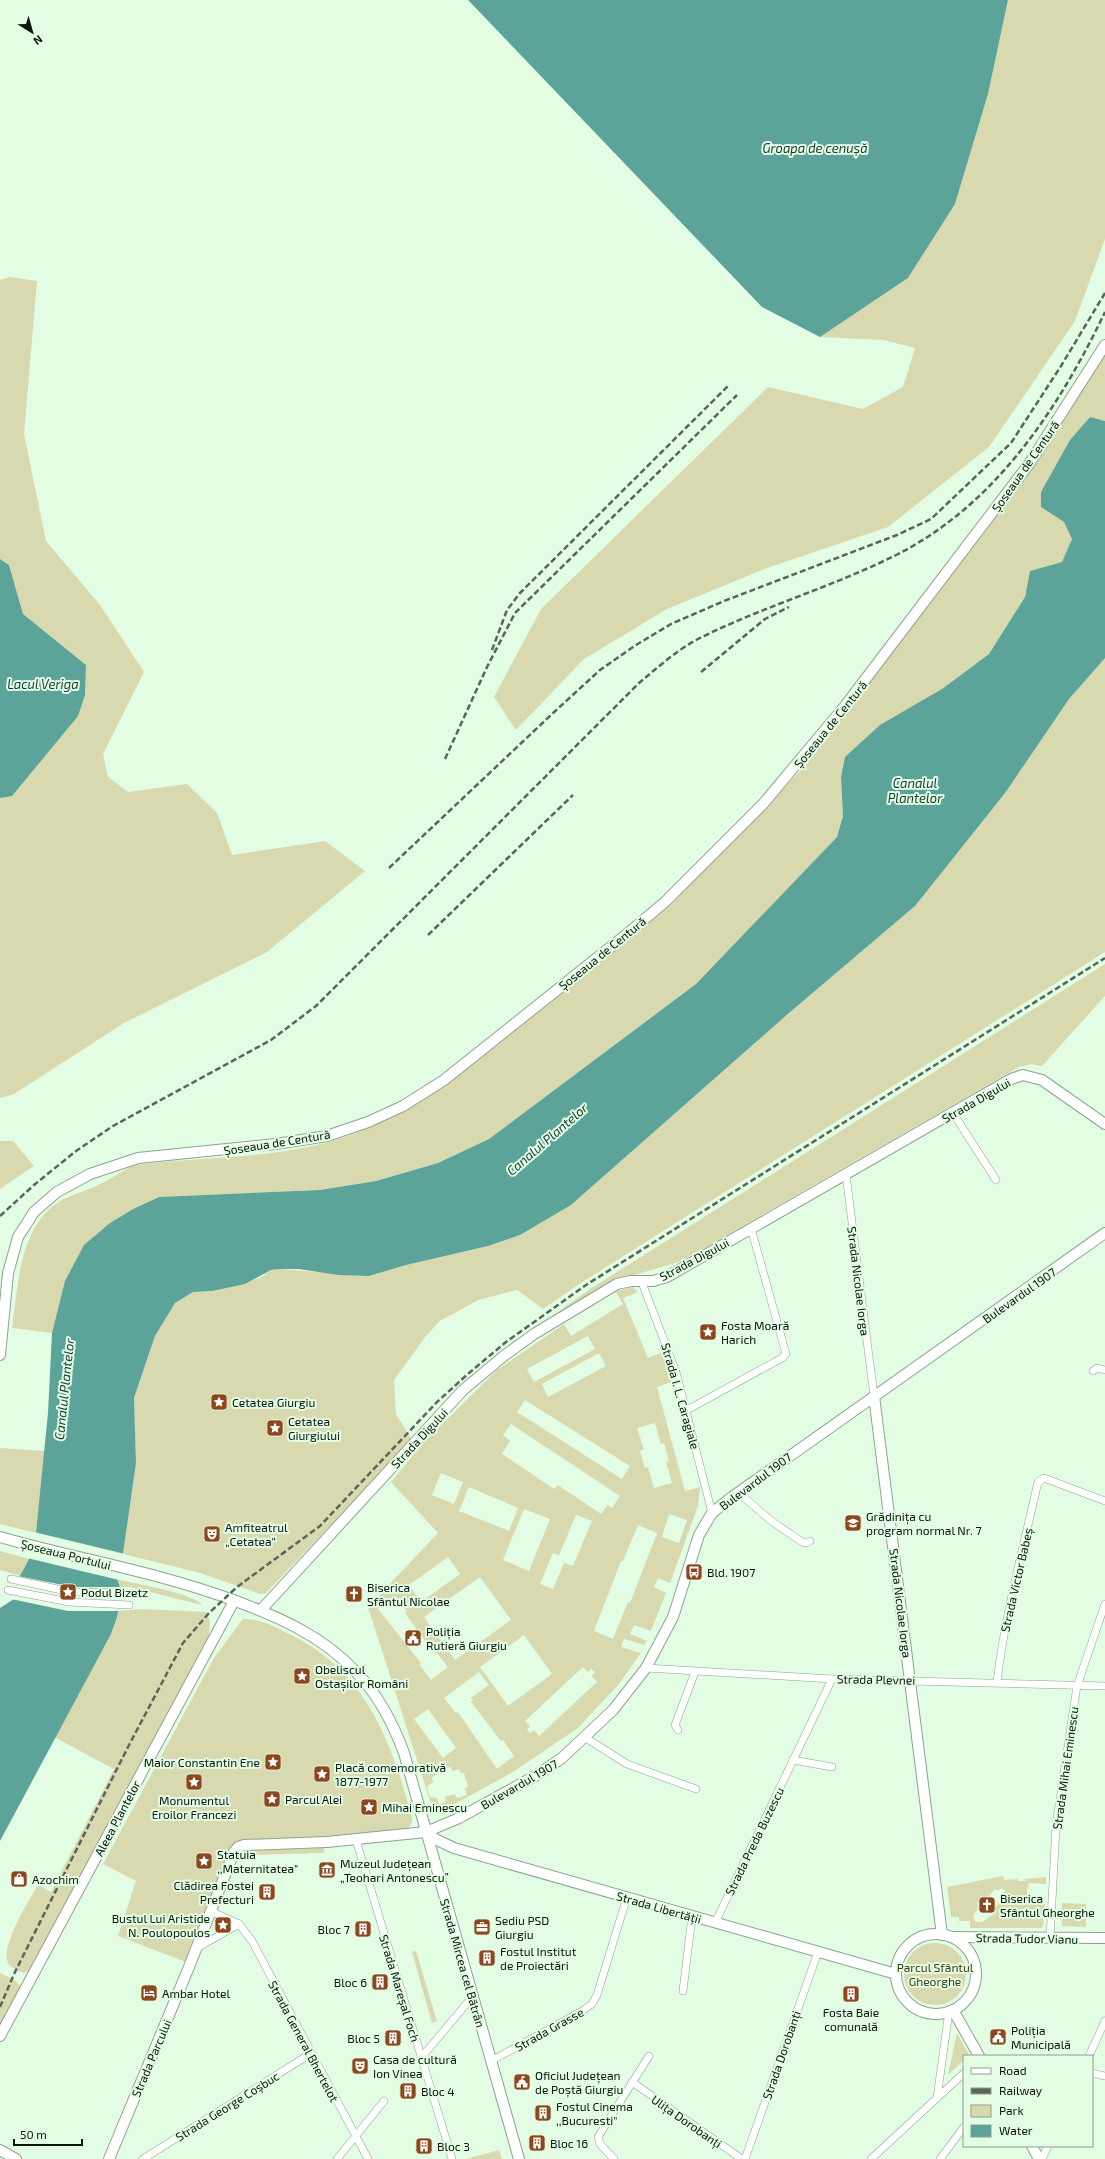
<svg xmlns="http://www.w3.org/2000/svg" width="1105" height="2159" font-family="'Exo 2',sans-serif">
<style>
.green{fill:#d9d9b0;fill-rule:evenodd}
.water{fill:#5ca39a}
.pier{fill:#e3fce4}
.lines{fill:none;stroke-linecap:round;stroke-linejoin:round}
.street-casing{stroke:#8ca48e;stroke-width:8}
.secondary-casing{stroke:#8ca48e;stroke-width:12}
.street{stroke:#fff;stroke-width:7}
.secondary{stroke:#fff;stroke-width:10}
.rail{stroke:#586659;stroke-width:2.5;stroke-dasharray:6 3;stroke-linecap:butt}
.labels{text-anchor:middle;dominant-baseline:central;stroke-width:4;stroke-linejoin:round;paint-order:stroke}
.street-label{font-size:12px;fill:#0c150d;stroke:#e3fce4}
.poi-label{font-size:12px;fill:#0c150d;stroke:#e3fce4;text-anchor:start}
.park-label{font-size:12px;fill:#403f15;stroke:#e3fce4}
.water-label{font-size:13px;font-style:italic;fill:#173936;stroke:#e3fce4}
</style>
<rect width="100%" height="100%" fill="#e3fce4"/>
<g class="green">
<polygon points="1008,0 1105,0 1105,239 1075,321 989,447 888,527 767,568 667,609 584,659 516,730 494,697 541,609 768,387 863,409 903,387 915,348 883,340 820,337 908,278 955,204 988,94"/>
<polygon points="10,277 37,281 24,434 46,541 100,605 144,672 103,754 108,777 128,792 187,784 217,813 232,855 325,841 365,871 267,952 124,1023 14,1094 0,1098 0,798 12,796 85,695 86,665 23,614 9,565 0,559 0,280"/>
<path d="M1105,355v66l-16,-4 -48,90 23,15 8,17 -10,23 -32,9 -5,26 -36,57 -47,35 -101,88 2,39 -6,21 -141,147 -207,155 -51,24 -62,18 -56,9 -161,7 -26,12 -23,14 -51,85 -7,25 -40,-5c6,-41 7,-99 45,-125 12,-8 26,-11 39,-17 13,-6 25,-14 37,-21 64,-8 137,-6 199,-24 39,-11 75,-32 109,-53l230,-183 135,-140 220,-287z"/>
<polygon points="1105,658 1105,952 584,1281 543,1309 517,1290 478,1300 440,1321 426,1336 394,1380 396,1414 412,1440 265,1594 260,1594 200,1573 123,1554 136,1463 134,1398 155,1336 164,1318 175,1303 193,1292 212,1291 260,1278 271,1270 279,1269 369,1276 406,1265 488,1246 520,1235 571,1205 789,1013 915,906 1069,699"/>
<polygon points="1105,964 1105,996 1042,1066 1031,1064 1019,1067 682,1261 614,1281 553,1318 551,1317 590,1289"/>
<polygon points="0,1141 13,1141 34,1166 0,1189"/>
<path d="M629,1287h4l5,5 -15,6 25,60 15,-6 8,30 -14,5 28,104 15,-4 -2,19 -28,77 -12,-5 -4,9 12,6 -15,38 -17,-6 -4,9 17,7 -3,4 -20,-6 -3,8 20,6 -22,31 -41,44 -65,44 -75,41 -5,-3 -65,-203 70,-74 -47,-51 34,-41 72,-71 67,-46 7,12 52,-32 -7,-12zM588,1336l7,13 -61,33 -7,-13zM599,1353l7,13 -58,31 -6,-13zM525,1400l105,66 -8,13 -105,-67zM655,1423l6,21 3,-1 5,18 -3,1 6,21 -18,5 -6,-21 -3,1 -5,-17 4,-2 -7,-21zM511,1424l109,72 -8,12 -5,-3 -6,9 -43,-29 -4,4 -52,-35 8,-13 -7,-6zM441,1473l22,9 -9,22 -22,-9zM469,1487l49,21 -9,23 -50,-20zM524,1509l26,10 -21,52 -26,-11zM669,1514l18,6 -8,23 -17,-6zM576,1515l16,6 -19,45 -9,-3 -11,26 -13,-5 13,-31 6,2zM638,1525l19,8 -27,70 -2,-1 -15,37 -19,-8 27,-70h2zM448,1557l12,17 -39,28 -12,-17zM480,1577l31,43 -56,40 -31,-43zM395,1596l12,16 -2,1 29,40 2,-1 12,15 -17,13 -12,-16 2,-1 -43,-54zM524,1635l28,39 -44,32 -28,-39zM583,1667l5,5 3,-3 4,3 -3,4 5,6 -58,54 -5,-6 -4,3 -3,-3 3,-4 -5,-5zM479,1672l10,13 -18,13 2,2 -2,2 30,39 2,-1 11,16 -17,13 -39,-57 -2,1 -12,-15zM428,1709l28,39 -13,10 -29,-39zM451,1767l1,4 7,-2 2,4h3l4,14 -3,1 2,7 -10,3 -2,-4 -10,3 1,5 -7,2 -2,-6 -7,-1 -3,-10 6,-5 -1,-5 7,-3 -1,-4z"/>
<polygon points="0,1448 45,1451 36,1533 0,1524"/>
<polygon points="0,1551 29,1559 20,1576 0,1570"/>
<path d="M117,1579c17,5 75,13 85,26l-72,-18h-9z"/>
<path d="M141,1609l65,3 4,9 -1,17 -180,332 -5,3c-5,-2 -13,-5 -16,-10 -8,-16 21,-63 30,-78l13,7 63,-123 -60,-32 57,-103 8,-23z"/>
<path d="M243,1619c17,-1 32,8 46,15 77,37 102,106 123,184v4l-3,5 2,8 -173,12 -47,117 -73,-28 18,-55 -33,-17 111,-206z"/>
<polygon points="324,1848 324,1853 244,1855 250,1850"/>
<path d="M1003,1876l1,4 14,-1v2h7v-2l21,-2v7l-17,-1 -2,8 1,13h17l-2,22 -2,2h-71v-7h-11v-4h-8l-4,-30zM1001,1888l4,3 -3,4 3,2 -10,11 1,5 -14,9h-6l-3,-5 5,-9 -1,-5 3,-3h6l9,-11 3,2z"/>
<polygon points="1062,1903 1086,1904 1086,1927 1062,1926"/>
<circle cx="935" cy="1974" r="31"/>
<polygon points="416,1951 437,2021 432,2023 412,1952"/>
<polygon points="0,1973 16,1981 20,1986 0,2028"/>
<polygon points="957,2033 969,2055 964,2056 964,2060 948,2075"/>
<polygon points="499,2150 502,2159 466,2159"/>
</g>
<g class="water">
<polygon points="468,0 1008,0 988,94 955,204 908,278 820,337 762,307"/>
<path d="M1090,417l15,4v237l-36,41 -64,94 -90,113 -126,107 -218,192 -51,30 -32,11 -82,19 -37,11 -31,-1 -39,-6h-20l-8,1 -26,14 -33,7 -19,1 -18,11 -20,33 -21,62 2,65 -13,91 -6,25c9,17 0,38 -6,55l-111,207v-233l14,-9 6,-23 9,-17 7,-26 12,-120 4,-80 13,-52 19,-36 26,-22 23,-14 26,-12 161,-7 56,-9 62,-18 51,-24 207,-155 141,-147 6,-21 -2,-39 4,-20 35,-32 62,-36 47,-35 36,-57 5,-26 32,-9 10,-23 -8,-17 -23,-15v-15l29,-52z"/>
<polygon points="0,559 9,565 23,614 86,665 85,695 78,716 12,796 0,798"/>
</g>
<g class="pier">
<polygon points="34,1532 125,1554 119,1580 27,1558"/>
<polygon points="18,1576 73,1587 123,1587 121,1611 68,1611 11,1599"/>
</g>
<g class="lines">
<g class="street-casing">
<g id="street">
<polyline points="953,1113 996,1180"/>
<polyline points="846,1175 874,1396"/>
<polyline points="641,1280 676,1372 712,1513"/>
<polyline points="1093,1371 1097,1368 1105,1370"/>
<polyline points="687,1410 782,1358 786,1354 751,1228"/>
<polyline points="738,1492 770,1520 802,1542 806,1543 810,1541"/>
<polyline points="11,1579 71,1592 129,1593"/>
<polyline points="8,1590 69,1602 129,1605"/>
<polyline points="646,1668 832,1679 1105,1686"/>
<path d="M997,1682c8,-68 26,-133 41,-200l6,-4 61,23"/>
<polyline points="678,1730 675,1725 695,1672"/>
<polyline points="586,1738 627,1764 696,1789"/>
<polyline points="793,1760 832,1767"/>
<polyline points="356,1840 452,2159"/>
<polyline points="210,1911 239,1924 252,1941 368,2159"/>
<polyline points="715,1923 832,1679"/>
<polyline points="1050,1938 1056,1826 1077,1686 1105,1604"/>
<polyline points="197,1948 239,1924"/>
<polyline points="683,1991 692,1916"/>
<polyline points="1089,2056 1105,2021"/>
<polyline points="421,2058 473,1996"/>
<polyline points="491,2061 582,2011 592,2004 597,1995 627,1897"/>
<polyline points="1092,2073 1105,2076"/>
<polyline points="632,2082 742,2159"/>
<polyline points="937,2098 949,2011"/>
<polyline points="143,2159 310,2054"/>
<polyline points="337,2159 384,2101"/>
<polyline points="614,2159 600,2144 598,2137 649,2056"/>
<polyline points="745,2159 818,1952"/>
<polyline points="871,2159 964,2073"/>
<polyline points="940,2159 964,2127"/>
<polyline points="1042,2159 1048,2146"/>
</g>
</g>
<g class="secondary-casing">
<g id="secondary">
<polyline points="0,1355 8,1273 18,1237 34,1212 57,1192 90,1174 138,1158 276,1144 327,1136 368,1122 403,1106 444,1080 622,938 665,902 763,804 845,706 1029,464 1105,345"/>
<polyline points="874,1396 942,1935"/>
<path d="M0,1537c78,22 157,35 233,63 46,17 90,36 124,73 22,23 36,50 47,80l115,406"/>
<polyline points="261,1610 463,1390 505,1355 534,1334 617,1284 631,1281 653,1281 667,1277 1011,1079 1023,1075 1042,1080 1105,1124"/>
<polyline points="426,1832 437,1840 454,1848 896,1974"/>
<circle cx="936" cy="1974" r="40"/>
<polyline points="951,1937 1105,1938"/>
<polyline points="953,2010 979,2056"/>
<polyline points="0,2036 234,1601"/>
<polyline points="1032,2146 1039,2159"/>
<polyline points="0,2150 16,2159"/>
<polyline points="109,2159 189,1967 234,1852 238,1847 244,1845 327,1842 426,1832 459,1818 537,1775 562,1758 613,1710 646,1668 673,1617 699,1535 712,1513 732,1497 1105,1233"/>
</g>
</g>
<use href="#street" class="street"/>
<use href="#secondary" class="secondary"/>
<g class="rail">
<polyline points="492,650 507,610 520,593 728,386"/>
<polyline points="701,672 765,619 789,607"/>
<polyline points="445,759 487,667 515,613 737,395"/>
<polyline points="389,868 552,714 600,670 636,645 671,624 724,601 897,535 931,519 1011,443 1061,366 1105,293"/>
<polyline points="428,935 573,795"/>
<path d="M0,1216l34,-31 42,-34 37,-25 158,-86 45,-34 323,-323c18,-15 37,-32 57,-43 65,-33 137,-53 202,-86 98,-50 161,-146 207,-242"/>
<polyline points="0,2007 14,1974 129,1745 183,1643 209,1613 237,1587 320,1526 437,1402 469,1373 506,1342 586,1285 1105,958"/>
</g>
</g>
<defs>
<g id="sight-square" transform="scale(0.9)"><rect x="-9" y="-9" width="18" height="18" rx="4" fill="#8c471d" stroke="#e3fce4"/><path d="M0-6L1.8-2.2L6-1.7L2.9 1.2L3.7 5.4L0 3.3L-3.7 5.4L-2.9 1.2L-6-1.7L-1.8-2.2Z" fill="#fff"/></g>
<g id="school-square" transform="scale(0.9)"><rect x="-9" y="-9" width="18" height="18" rx="4" fill="#8c471d" stroke="#e3fce4"/><path d="M0-5L7-2L0 1L-7-2ZM-4 1L0 2.5L4 1V4Q0 6-4 4Z" fill="#fff"/></g>
<g id="theatre-square" transform="scale(0.9)"><rect x="-9" y="-9" width="18" height="18" rx="4" fill="#8c471d" stroke="#e3fce4"/><path d="M-5-5.5Q0-4 5-5.5V0Q5 5 0 6Q-5 5-5 0ZM-3.3-2.5H-1v1.5H-3.3ZM1-2.5H3.3v1.5H1ZM-2.8 1Q0 5.5 2.8 1Z" fill="#fff"/></g>
<g id="bus-square" transform="scale(0.9)"><rect x="-9" y="-9" width="18" height="18" rx="4" fill="#8c471d" stroke="#e3fce4"/><path d="M-5-6H5V4H4V6H2V4H-2V6H-4V4H-5ZM-3.5-4V0h7V-4ZM-3.5 1.2v1.5H-2V1.2ZM2 1.2v1.5H3.5V1.2Z" fill="#fff"/></g>
<g id="church-square" transform="scale(0.9)"><rect x="-9" y="-9" width="18" height="18" rx="4" fill="#8c471d" stroke="#e3fce4"/><path d="M-1.2-6h2.4v3.5h3.3v2.4h-3.3V6h-2.4V-.1h-3.3v-2.4h3.3Z" fill="#fff"/></g>
<g id="civic-square" transform="scale(0.9)"><rect x="-9" y="-9" width="18" height="18" rx="4" fill="#8c471d" stroke="#e3fce4"/><path d="M-.6-6.5H3V-4.5H.6V-3L4-1V1h2V6H-6V1h2V-1L-.6-3ZM-1.2 2.5V6h2.4V2.5Z" fill="#fff"/></g>
<g id="museum-square" transform="scale(0.9)"><rect x="-9" y="-9" width="18" height="18" rx="4" fill="#8c471d" stroke="#e3fce4"/><path d="M0-6L6-3V-2H-6V-3ZM-5-1h2V3h-2ZM-1-1h2V3h-2ZM3-1h2V3H3ZM-6 4H6V6H-6Z" fill="#fff"/></g>
<g id="shop-square" transform="scale(0.9)"><rect x="-9" y="-9" width="18" height="18" rx="4" fill="#8c471d" stroke="#e3fce4"/><path d="M-5-2.5h2.3a2.7 3.5 0 0 1 5.4 0H5L5.5 6h-11ZM-1.5-2.5h3a1.5 2.3 0 0 0-3 0Z" fill="#fff"/></g>
<g id="building-square" transform="scale(0.9)"><rect x="-9" y="-9" width="18" height="18" rx="4" fill="#8c471d" stroke="#e3fce4"/><path d="M-4-6H4V6H1V3H-1V6H-4ZM-2.5-4.3h1.7v1.8h-1.7ZM.8-4.3h1.7v1.8H.8ZM-2.5-1h1.7V.8h-1.7ZM.8-1h1.7V.8H.8Z" fill="#fff"/></g>
<g id="office-square" transform="scale(0.9)"><rect x="-9" y="-9" width="18" height="18" rx="4" fill="#8c471d" stroke="#e3fce4"/><path d="M-6-3h4V-5.5h4V-3h4V5H-6ZM-1-4.5V-3h2v-1.5ZM-6 0V1H6V0Z" fill="#fff"/></g>
<g id="hotel-square" transform="scale(0.9)"><rect x="-9" y="-9" width="18" height="18" rx="4" fill="#8c471d" stroke="#e3fce4"/><path d="M-6-4.5h1.5V1H6V5H4.5V3h-9V5H-6ZM-4 0a1.8 1.8 0 1 1 3.6 0ZM.5 0V-2.5h3Q6-2.5 6 0Z" fill="#fff"/></g>
</defs>
<g fill-rule="evenodd">
<use href="#sight-square" x="708" y="1332"/>
<use href="#sight-square" x="219" y="1402"/>
<use href="#sight-square" x="275" y="1428"/>
<use href="#school-square" x="853" y="1523"/>
<use href="#theatre-square" x="212" y="1534"/>
<use href="#bus-square" x="694" y="1572"/>
<use href="#sight-square" x="68" y="1592"/>
<use href="#church-square" x="354" y="1594"/>
<use href="#civic-square" x="413" y="1638"/>
<use href="#sight-square" x="302" y="1676"/>
<use href="#sight-square" x="273" y="1762"/>
<use href="#sight-square" x="322" y="1774"/>
<use href="#sight-square" x="194" y="1782"/>
<use href="#sight-square" x="272" y="1799"/>
<use href="#sight-square" x="369" y="1807"/>
<use href="#sight-square" x="204" y="1861"/>
<use href="#museum-square" x="327" y="1870"/>
<use href="#shop-square" x="19" y="1879"/>
<use href="#building-square" x="267" y="1892"/>
<use href="#church-square" x="987" y="1905"/>
<use href="#sight-square" x="223" y="1925"/>
<use href="#office-square" x="482" y="1927"/>
<use href="#building-square" x="363" y="1929"/>
<use href="#building-square" x="487" y="1958"/>
<use href="#building-square" x="380" y="1982"/>
<use href="#hotel-square" x="149" y="1993"/>
<use href="#building-square" x="851" y="1994"/>
<use href="#civic-square" x="998" y="2037"/>
<use href="#building-square" x="393" y="2038"/>
<use href="#theatre-square" x="360" y="2066"/>
<use href="#civic-square" x="522" y="2082"/>
<use href="#building-square" x="408" y="2091"/>
<use href="#building-square" x="543" y="2113"/>
<use href="#building-square" x="537" y="2143"/>
<use href="#building-square" x="424" y="2146"/>
</g>
<g class="labels">
<g class="street-label">
<text transform="translate(1025 466) rotate(-55)">Șoseaua de Centură</text>
<text transform="translate(830 724) rotate(-51)">Șoseaua de Centură</text>
<text transform="translate(602 953) rotate(-39)">Șoseaua de Centură</text>
<text transform="translate(976 1100) rotate(-30)">Strada Digului</text>
<text transform="translate(277 1142) rotate(-9)">Șoseaua de Centură</text>
<text transform="translate(694 1259) rotate(-28)">Strada Digului</text>
<text transform="translate(859 1281) rotate(83)">Strada Nicolae Iorga</text>
<text transform="translate(1019 1295) rotate(-35)">Bulevardul 1907</text>
<text transform="translate(681 1396) rotate(74)">Strada I. L. Caragiale</text>
<text transform="translate(419 1438) rotate(-47)">Strada Digului</text>
<text transform="translate(755 1481) rotate(-37)">Bulevardul 1907</text>
<text transform="translate(66 1554) rotate(14)">Șoseaua Portului</text>
<text transform="translate(1016 1580) rotate(-77)">Strada Victor Babeș</text>
<text transform="translate(901 1603) rotate(83)">Strada Nicolae Iorga</text>
<text transform="translate(876 1679) rotate(1)">Strada Plevnei</text>
<text transform="translate(1065 1768) rotate(-82)">Strada Mihai Eminescu</text>
<text transform="translate(519 1784) rotate(-30)">Bulevardul 1907</text>
<text transform="translate(117 1818) rotate(-62)">Aleea Plantelor</text>
<text transform="translate(754 1841) rotate(-64)">Strada Preda Buzescu</text>
<text transform="translate(659 1907) rotate(16)">Strada Libertății</text>
<text transform="translate(1027 1938) rotate(1)">Strada Tudor Vianu</text>
<text transform="translate(463 1963) rotate(74)">Strada Mircea cel Bătrân</text>
<text transform="translate(400 1988) rotate(73)">Strada Mareșal Foch</text>
<text transform="translate(549 2029) rotate(-29)">Strada Grasse</text>
<text transform="translate(304 2041) rotate(62)">Strada General Bhertelot</text>
<text transform="translate(781 2055) rotate(-71)">Strada Dorobanți</text>
<text transform="translate(151 2058) rotate(-67)">Strada Parcului</text>
<text transform="translate(227 2106) rotate(-32)">Strada George Coșbuc</text>
<text transform="translate(687 2121) rotate(35)">Ulița Dorobanți</text>
</g>
<g class="poi-label">
<text x="721" y="1325">Fosta Moară<tspan x="721" dy="14">Harich</tspan></text>
<text x="232" y="1402">Cetatea Giurgiu</text>
<text x="288" y="1421">Cetatea<tspan x="288" dy="14">Giurgiului</tspan></text>
<text x="866" y="1516">Grădinița cu<tspan x="866" dy="14">program normal Nr. 7</tspan></text>
<text x="225" y="1527">Amfiteatrul<tspan x="225" dy="14">„Cetatea“</tspan></text>
<text x="707" y="1572">Bld. 1907</text>
<text x="367" y="1587">Biserica<tspan x="367" dy="14">Sfântul Nicolae</tspan></text>
<text x="81" y="1592">Podul Bizetz</text>
<text x="426" y="1631">Poliția<tspan x="426" dy="14">Rutieră Giurgiu</tspan></text>
<text x="315" y="1669">Obeliscul<tspan x="315" dy="14">Ostașilor Români</tspan></text>
<text x="260" y="1762" text-anchor="end">Maior Constantin Ene</text>
<text x="335" y="1767">Placă comemorativă<tspan x="335" dy="14">1877-1977</tspan></text>
<text x="285" y="1799">Parcul Alei</text>
<text x="194" y="1800" text-anchor="middle">Monumentul<tspan x="194" dy="14">Eroilor Francezi</tspan></text>
<text x="382" y="1807">Mihai Eminescu</text>
<text x="217" y="1854">Statuia<tspan x="217" dy="14">,,Maternitatea"</tspan></text>
<text x="340" y="1863">Muzeul Județean<tspan x="340" dy="14">„Teohari Antonescu”</tspan></text>
<text x="32" y="1879">Azochim</text>
<text x="254" y="1885" text-anchor="end">Clădirea Fostei<tspan x="254" dy="14">Prefecturi</tspan></text>
<text x="1000" y="1898">Biserica<tspan x="1000" dy="14">Sfântul Gheorghe</tspan></text>
<text x="210" y="1918" text-anchor="end">Bustul Lui Aristide<tspan x="210" dy="14">N. Poulopoulos</tspan></text>
<text x="495" y="1920">Sediu PSD<tspan x="495" dy="14">Giurgiu</tspan></text>
<text x="350" y="1929" text-anchor="end">Bloc 7</text>
<text x="500" y="1951">Fostul Institut<tspan x="500" dy="14">de Proiectări</tspan></text>
<text x="367" y="1982" text-anchor="end">Bloc 6</text>
<text x="162" y="1993">Ambar Hotel</text>
<text x="851" y="2012" text-anchor="middle">Fosta Baie<tspan x="851" dy="14">comunală</tspan></text>
<text x="1011" y="2030">Poliția<tspan x="1011" dy="14">Municipală</tspan></text>
<text x="380" y="2038" text-anchor="end">Bloc 5</text>
<text x="373" y="2059">Casa de cultură<tspan x="373" dy="14">Ion Vinea</tspan></text>
<text x="535" y="2075">Oficiul Județean<tspan x="535" dy="14">de Poștă Giurgiu</tspan></text>
<text x="421" y="2091">Bloc 4</text>
<text x="556" y="2106">Fostul Cinema<tspan x="556" dy="14">,,Bucuresti"</tspan></text>
<text x="550" y="2143">Bloc 16</text>
<text x="437" y="2146">Bloc 3</text>
</g>
<g class="park-label">
<text x="935" y="1967">Parcul Sfântul<tspan x="935" dy="14">Gheorghe</tspan></text>
</g>
<g class="water-label">
<text x="815" y="148">Groapa de cenușă</text>
<text x="43" y="684">Lacul Veriga</text>
<text x="915" y="783">Canalul<tspan x="915" dy="15">Plantelor</tspan></text>
<text transform="translate(547 1139) rotate(-41)">Canalul Plantelor</text>
<text transform="translate(64 1389) rotate(-84)">Canalul Plantelor</text>
</g>
</g>
<rect x="963" y="2055" width="130" height="92" fill="#e3fce4" stroke="#8da08e"/>
<rect x="971" y="2068" width="20" height="6" fill="#ffffff" stroke="#8da08e"/>
<text x="999" y="2075" font-size="12" fill="#0c150d">Road</text>
<rect x="971" y="2088" width="20" height="6" fill="#586659" stroke="#8da08e"/>
<text x="999" y="2095" font-size="12" fill="#0c150d">Railway</text>
<rect x="971" y="2105" width="20" height="12" fill="#d9d9b0" stroke="#8da08e"/>
<text x="999" y="2115" font-size="12" fill="#0c150d">Park</text>
<rect x="971" y="2125" width="20" height="12" fill="#5ca39a" stroke="#8da08e"/>
<text x="999" y="2135" font-size="12" fill="#0c150d">Water</text>
<g transform="translate(32 32) rotate(143)" stroke="#e3fce4" stroke-width="3" paint-order="stroke">
<path d="M0-3L7 15L0 10L-7 15Z" fill="#0c150d"/>
<text y="-6" font-size="11" font-weight="bold" text-anchor="middle" fill="#0c150d">N</text>
</g>
<path d="M14 2139v6h68v-6" fill="none" stroke="#0c150d" stroke-width="2"/>
<text x="20" y="2139" font-size="12" fill="#0c150d" stroke="#e3fce4" stroke-width="3" paint-order="stroke">50 m</text>
</svg>
